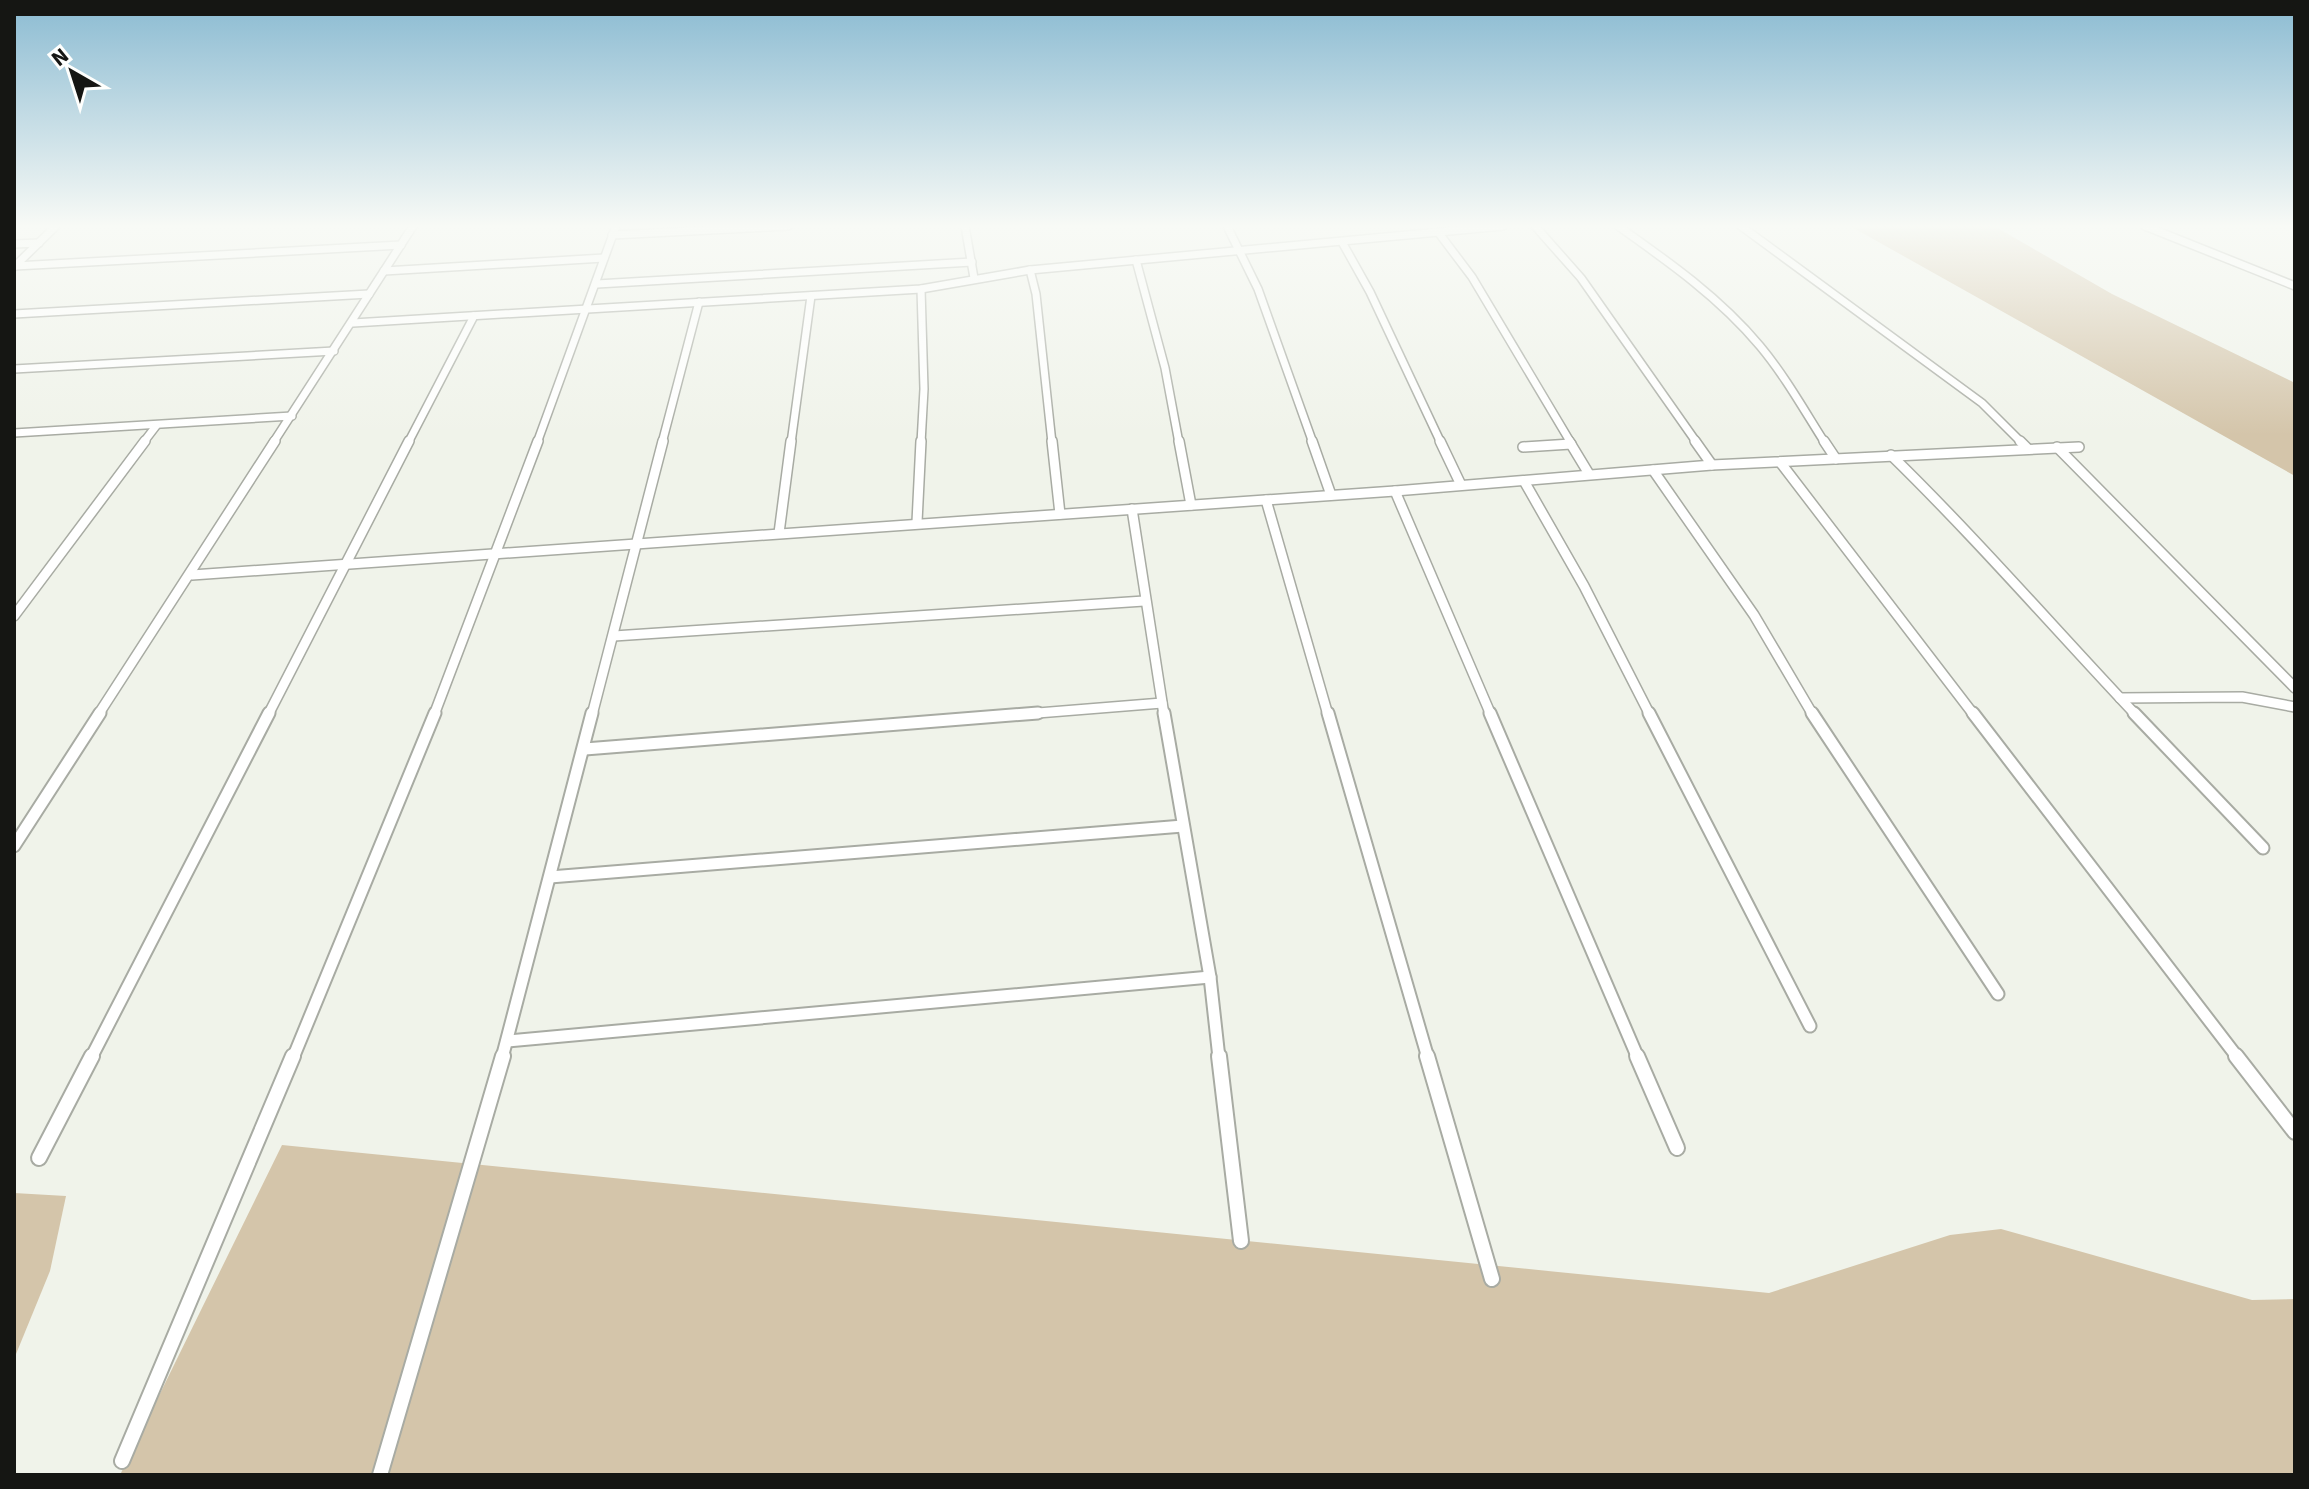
<svg xmlns="http://www.w3.org/2000/svg" width="2309" height="1489" font-family="'Source Sans 3',sans-serif">
<style>
.green{fill:#d4c5aa}
.lines{fill:none;stroke-linecap:round;stroke-linejoin:round}
.street-far3-casing{stroke:#a8aba3;stroke-width:10}
.street-far2-casing{stroke:#a8aba3;stroke-width:12}
.street-far1-casing{stroke:#a8aba3;stroke-width:15}
.street-casing{stroke:#a8aba3;stroke-width:18}
.street-far3{stroke:#fff;stroke-width:7}
.street-far2{stroke:#fff;stroke-width:9}
.street-far1{stroke:#fff;stroke-width:11}
.street{stroke:#fff;stroke-width:14}
</style>
<rect width="100%" height="100%" fill="#f0f3ea"/>
<g class="green">
<polygon points="1850,226 1994,226 2112,294 2295,383 2295,476"/>
<polygon points="282,1145 1769,1293 1950,1235 2001,1229 2252,1300 2295,1299 2295,1475 120,1475"/>
<polygon points="14,1193 66,1196 50,1271 14,1359"/>
</g>
<g class="lines">
<g class="street-far3-casing">
<g id="street-far3">
<polyline points="965,226 974,278"/>
<polyline points="1227,226 1258,289 1313,443"/>
<polyline points="1535,226 1581,278 1697,443"/>
<path d="M1618,226c51,36 102,72 142,120 25,30 44,64 65,97"/>
<polyline points="1741,226 1982,403 2022,443"/>
<polyline points="2145,226 2295,286"/>
<polyline points="1438,232 1472,277 1571,443"/>
<polyline points="612,235 788,226"/>
<polyline points="1342,242 1370,292 1441,443"/>
<polyline points="14,244 39,243"/>
<polyline points="1136,260 1165,368 1179,443"/>
<polyline points="15,266 401,245"/>
<polyline points="14,267 56,226"/>
<polyline points="1030,270 1036,294 1052,443"/>
<polyline points="384,271 604,258"/>
<polyline points="597,284 972,262"/>
<polyline points="921,289 924,389 921,443"/>
<polyline points="14,314 369,294"/>
<polyline points="353,323 921,289 1030,270 1503,226"/>
<polyline points="14,369 334,351"/>
<polyline points="14,433 292,416"/>
<polyline points="143,443 156,426"/>
<polyline points="273,443 413,226"/>
<polyline points="408,443 474,316"/>
<polyline points="537,443 616,226"/>
<polyline points="662,443 699,302"/>
<polyline points="791,443 811,296"/>
</g>
</g>
<g class="street-far2-casing">
<g id="street-far2">
<polyline points="1052,441 1060,514"/>
<polyline points="1179,441 1191,505"/>
<polyline points="1312,441 1331,495"/>
<polyline points="1440,441 1461,485"/>
<polyline points="1569,441 1589,474"/>
<polyline points="1695,441 1712,465"/>
<polyline points="1824,441 1836,459"/>
<polyline points="2020,441 2027,448"/>
<polyline points="1523,447 1571,444"/>
<polyline points="2057,447 2295,688"/>
<path d="M1891,455c85,83 163,173 245,260"/>
<polyline points="1780,462 1974,715"/>
<polyline points="1653,470 1754,615 1813,715"/>
<polyline points="1524,481 1584,586 1650,715"/>
<polyline points="1395,491 1491,715"/>
<polyline points="1266,500 1328,715"/>
<polyline points="1132,509 1164,715"/>
<polyline points="917,522 921,441"/>
<polyline points="779,533 791,441"/>
<polyline points="192,575 1395,491 1712,465 2079,447"/>
<polyline points="14,616 145,441"/>
<polyline points="614,636 1144,601"/>
<polyline points="2120,698 2242,697 2295,707"/>
<polyline points="98,715 275,441"/>
<polyline points="268,715 409,441"/>
<polyline points="434,715 538,441"/>
<polyline points="592,715 663,441"/>
<polyline points="1013,715 1162,703"/>
</g>
</g>
<g class="street-far1-casing">
<g id="street-far1">
<polyline points="1164,713 1210,977 1219,1058"/>
<polyline points="1328,713 1428,1058"/>
<polyline points="1490,713 1638,1058"/>
<polyline points="1649,713 1810,1026"/>
<polyline points="1812,713 1998,994"/>
<polyline points="1973,713 2238,1058"/>
<polyline points="2134,713 2263,848"/>
<polyline points="585,749 1038,713"/>
<polyline points="14,846 100,713"/>
<polyline points="550,877 1183,826"/>
<polyline points="507,1041 1210,977"/>
<polyline points="91,1058 269,713"/>
<polyline points="293,1058 435,713"/>
<polyline points="502,1058 592,713"/>
</g>
</g>
<g class="street-casing">
<g id="street">
<polyline points="1219,1056 1241,1241"/>
<polyline points="1427,1056 1492,1279"/>
<polyline points="1637,1056 1677,1148"/>
<polyline points="2236,1056 2295,1132"/>
<polyline points="39,1158 92,1056"/>
<polyline points="122,1461 293,1056"/>
<polyline points="380,1475 503,1056"/>
</g>
</g>
<use href="#street-far3" class="street-far3"/>
<use href="#street-far2" class="street-far2"/>
<use href="#street-far1" class="street-far1"/>
<use href="#street" class="street"/>
</g>
<linearGradient id="sky" x2="0" y2="1"><stop stop-color="#8bbbd2"/><stop offset="0.52" stop-color="#f8faf6"/><stop offset="1" stop-color="#f8faf6" stop-opacity="0"/></linearGradient>
<rect width="2309" height="435" fill="url(#sky)"/>
<rect width="2309" height="1489" fill="none" stroke="#151613" stroke-width="32"/>
<g transform="translate(72 72) rotate(321)" stroke="#fefffd" stroke-width="6" paint-order="stroke">
<path d="M0-6L14 30L0 20L-14 30Z" fill="#151613"/>
<text y="-12" font-size="22" font-weight="bold" text-anchor="middle" fill="#151613">N</text>
</g>
</svg>
